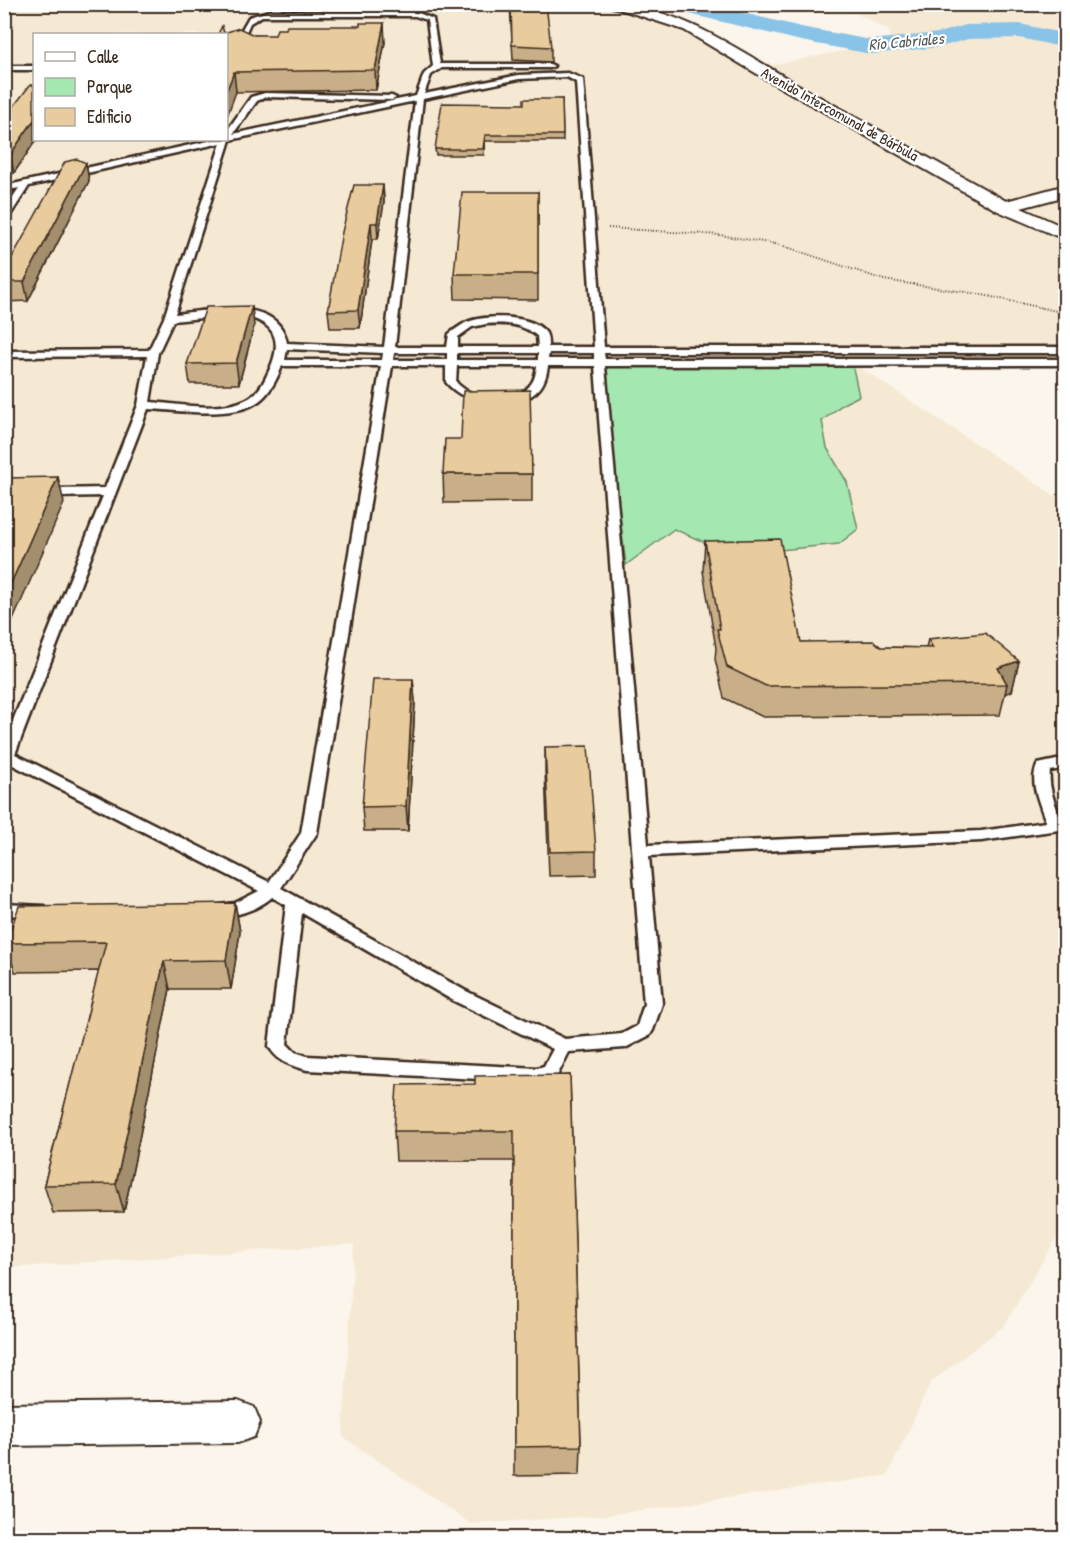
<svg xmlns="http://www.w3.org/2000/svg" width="1070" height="1543" font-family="'Patrick Hand',sans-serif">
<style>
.built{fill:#f6e9d4;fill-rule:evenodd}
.green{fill:#a4e7b1;stroke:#708868;stroke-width:1.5}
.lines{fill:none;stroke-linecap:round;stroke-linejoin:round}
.river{fill:#89c3e8;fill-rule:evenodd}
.lane-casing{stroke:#3b2a1e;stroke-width:5}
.street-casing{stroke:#3b2a1e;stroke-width:4}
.path{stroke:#3b2a1e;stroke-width:2;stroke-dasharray:1 2;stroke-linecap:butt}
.lane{fill:#fff;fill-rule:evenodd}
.street{fill:#fff;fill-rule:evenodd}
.wall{fill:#c8af87;stroke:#3b2a1e;stroke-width:1.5}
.shaded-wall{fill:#a38f6e;stroke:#3b2a1e;stroke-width:1.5}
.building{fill:#e9cc9d;stroke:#3b2a1e;stroke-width:1.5}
.labels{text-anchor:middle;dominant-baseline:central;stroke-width:4.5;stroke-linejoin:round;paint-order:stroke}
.far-street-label{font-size:15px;fill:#3b2a1e;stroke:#fff}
.far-water-label{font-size:16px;font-style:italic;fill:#52585b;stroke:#fff}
</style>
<rect width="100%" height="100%" fill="#fbf5eb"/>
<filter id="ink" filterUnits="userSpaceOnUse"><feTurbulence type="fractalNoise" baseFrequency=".0167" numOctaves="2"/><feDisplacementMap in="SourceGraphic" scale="12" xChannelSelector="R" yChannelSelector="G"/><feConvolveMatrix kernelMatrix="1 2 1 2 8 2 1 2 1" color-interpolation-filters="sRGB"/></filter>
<g filter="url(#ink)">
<g class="built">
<path d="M5,5h605l79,22 376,208v127l-212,1 213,140 -1,739 -7,-7 -54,91 -73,56 -43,93 -280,40 -137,9 -128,-87 11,-193 -349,24zM34,34h192v106h-192z"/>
<polygon points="830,5 1065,5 1065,228 1014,204 748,56 773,65 888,42 890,31 858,14"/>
</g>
<polygon class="green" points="852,363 859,396 843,404 822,421 827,448 847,482 858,529 839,544 770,551 706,543 674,529 626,565 600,364"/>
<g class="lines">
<polygon class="river" points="667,4 706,4 801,27 871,40 938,33 966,25 1020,24 1066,34 1066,48 1020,38 968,39 940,47 871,54 801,41 669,9"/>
<g class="lane-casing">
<g id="lane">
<path d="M269,11l147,1 17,7 7,45h110l4,2 -4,2h-108l-11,7 -7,19 95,-19 49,-2 15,6 21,268h462v6h-462l1,6h461v6l-461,1 43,479 333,-14 65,-9c-6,-18 -18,-41 -8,-58l28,-6v10l-16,3c-2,17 5,32 11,49l5,-1v10l-85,12 -332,15 13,148 -9,26 -3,5 -25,13 -56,4 -12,24 -20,6 -230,-12c-16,-5 -30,-8 -38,-24l17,-141 -14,-8c-15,13 -41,23 -60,17l-2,-4 2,-4 23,-3 24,-12 -248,-127 -7,4v-25l99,-247 -99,2v-8l101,-2 33,-83 9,-49 -143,1v-6l145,-1 15,-32 57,-175 -192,43 -22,34 -3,1v-11l15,-22 -15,3v-5l209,-46h13v-8l25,-35 14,-4 127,3 4,2 -4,2 -126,-3 -9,4 -24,33 183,-38 8,-22 9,-8 -6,-46 -12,-4h-153l-12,7 -10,23 -14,4v-5l8,-2 15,-26zM567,77l9,5 18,265h-46c0,-4 0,-10 -2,-14 -13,-19 -63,-19 -81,-10 -5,3 -11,7 -16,11l-2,13h-52l28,-248 96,-20zM415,101l-31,246 -97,-4c-8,-47 -78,-33 -112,-29l55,-174zM231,315c41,3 56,21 36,60 -4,9 -10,19 -20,24 -28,14 -67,5 -97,3l8,-49 15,-32zM486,324c18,-1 36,-1 51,12l1,11h-80v-10l14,-10zM287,349l96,4 -1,7h-97zM394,353h53v7h-54zM457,353h81v7h-81zM549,353h45v6h-46zM282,366h99l-80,467 -32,49 -254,-128 133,-345c30,1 86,11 111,-8 11,-8 18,-22 23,-35zM392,366h54v16c18,24 73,32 94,6 5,-6 7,-15 8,-22h47l49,638 -7,22 -15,8 -57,5 -101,-49 -183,-102 36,-55zM457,366h80c-1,6 -2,13 -6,18 -15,22 -60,16 -75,-2zM302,913l150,87 101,49 -9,17 -7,2 -230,-12 -12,-4 -8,-8z"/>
<rect x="4" y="66" width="30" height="4"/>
<polygon points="4,904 44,906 46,910 44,914 4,916"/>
</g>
</g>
<g class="street-casing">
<g id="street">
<path d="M604,4c76,0 139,50 203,86 66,37 133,74 199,111l60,-16v11l-45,12 45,20v12l-68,-29 -234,-133 -80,-48z"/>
<polygon points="238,1401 254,1407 260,1422 254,1437 238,1443 4,1446 4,1404"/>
</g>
</g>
<polyline class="path" points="608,228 720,235 781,245 884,280 978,294 1066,313"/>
<use href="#lane" class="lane"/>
<use href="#street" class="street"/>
</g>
<g class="wall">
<polygon points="510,4 551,47 551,62 513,60"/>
<polygon points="224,33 254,35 385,42 376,90 236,92"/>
<polygon points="562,99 563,141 485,141 484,155 436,155 435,149 524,104"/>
<polygon points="4,119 34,140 36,140 14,173 4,173"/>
<polygon points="86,163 89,181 28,301 4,302 4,272"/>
<polygon points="383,185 384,202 378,239 372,239 360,328 330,328 328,311"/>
<polygon points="538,192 538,300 455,299 454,274"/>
<polygon points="254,326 239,384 190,384 187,364"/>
<polygon points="443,474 532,474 532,502 444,503"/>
<polygon points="705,541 801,642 881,647 926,648 928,639 1019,661 1012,691 1005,694 1000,715 763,717 724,698 715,659 716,648 703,571"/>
<polygon points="413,679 415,702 408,831 364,831 362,807"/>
<polygon points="545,747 596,851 596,875 549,876 545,771"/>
<polygon points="235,903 240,932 231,989 170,989 124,1212 53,1213 44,1185 99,971 15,972 6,943"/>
<polygon points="570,1075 581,1446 580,1475 514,1476 514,1161 396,1161 394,1131 475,1084"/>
</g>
<g class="shaded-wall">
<polygon points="384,23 385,42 376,90 375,70"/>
<polygon points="234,72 236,92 226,119 226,92"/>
<polygon points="34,120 34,140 36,140 14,173 10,155"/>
<polygon points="86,163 89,181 28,301 24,282"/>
<polygon points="383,185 384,202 378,239 377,223"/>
<polygon points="371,223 372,239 360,328 358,310"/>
<polygon points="252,306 254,326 239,384 236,363"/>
<polygon points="58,477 64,503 4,641 4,599"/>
<polygon points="1019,661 1012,691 1005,694 1007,684 998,668"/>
<polygon points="413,679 415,702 408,831 406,806"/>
<polygon points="235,903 240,932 231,989 226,960"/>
<polygon points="164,961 170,989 124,1212 116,1184"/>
</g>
<g class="building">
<polygon points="511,4 546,4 551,47 512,45"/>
<polygon points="360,23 384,23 375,70 234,72 226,92 226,34 218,34 222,26 224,33 239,28 254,35 275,35 277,29 286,29 287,26 360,26"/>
<polygon points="30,85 34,85 34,120 10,155 4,155 4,119"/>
<polygon points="524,99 562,99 563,135 485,135 483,149 435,149 442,103 524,104"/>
<polygon points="77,159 86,163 24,282 4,282 4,272 65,162"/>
<polygon points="354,185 383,185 377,223 371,223 358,310 328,311 342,232"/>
<polygon points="462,192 538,192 538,274 454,274"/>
<polygon points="252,306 236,363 187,364 206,307"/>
<polygon points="530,390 532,474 443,474 445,439 461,439 463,391"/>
<polygon points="58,477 4,599 4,478"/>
<polygon points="780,539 801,642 874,641 881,647 933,648 928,639 985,633 1019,661 998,668 1007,684 766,686 727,667 717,629 720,629 705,541"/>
<polygon points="373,679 413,679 406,806 362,807"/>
<polygon points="588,746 596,851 550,852 545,747"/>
<polygon points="235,903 226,960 164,961 116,1184 44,1185 106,942 6,943 19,906"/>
<polygon points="570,1075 581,1446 514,1447 514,1131 394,1131 397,1085 475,1084 475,1076"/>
</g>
</g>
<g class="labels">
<g class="far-street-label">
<text transform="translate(840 114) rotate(29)">Avenido Intercomunal de Bárbula</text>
</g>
<g class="far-water-label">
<text transform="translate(906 41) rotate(-5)">Río Cabriales</text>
</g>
</g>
<rect width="1070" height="1543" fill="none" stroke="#fff" stroke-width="24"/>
<rect x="12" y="12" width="1046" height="1519" fill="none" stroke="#3b2a1e" stroke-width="2" filter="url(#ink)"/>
<rect x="33" y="33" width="195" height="108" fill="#ffffff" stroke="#b1aaa5" stroke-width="1.5"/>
<rect x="45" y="52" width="30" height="9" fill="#ffffff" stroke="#b1aaa5" stroke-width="1.5"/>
<text x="87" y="63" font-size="18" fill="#3b2a1e">Calle</text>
<rect x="45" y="78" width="30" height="18" fill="#a4e7b1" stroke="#b1aaa5" stroke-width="1.5"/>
<text x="87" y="93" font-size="18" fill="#3b2a1e">Parque</text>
<rect x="45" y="108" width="30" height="18" fill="#e9cc9d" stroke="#b1aaa5" stroke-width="1.5"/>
<text x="87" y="123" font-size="18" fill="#3b2a1e">Edificio</text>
</svg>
